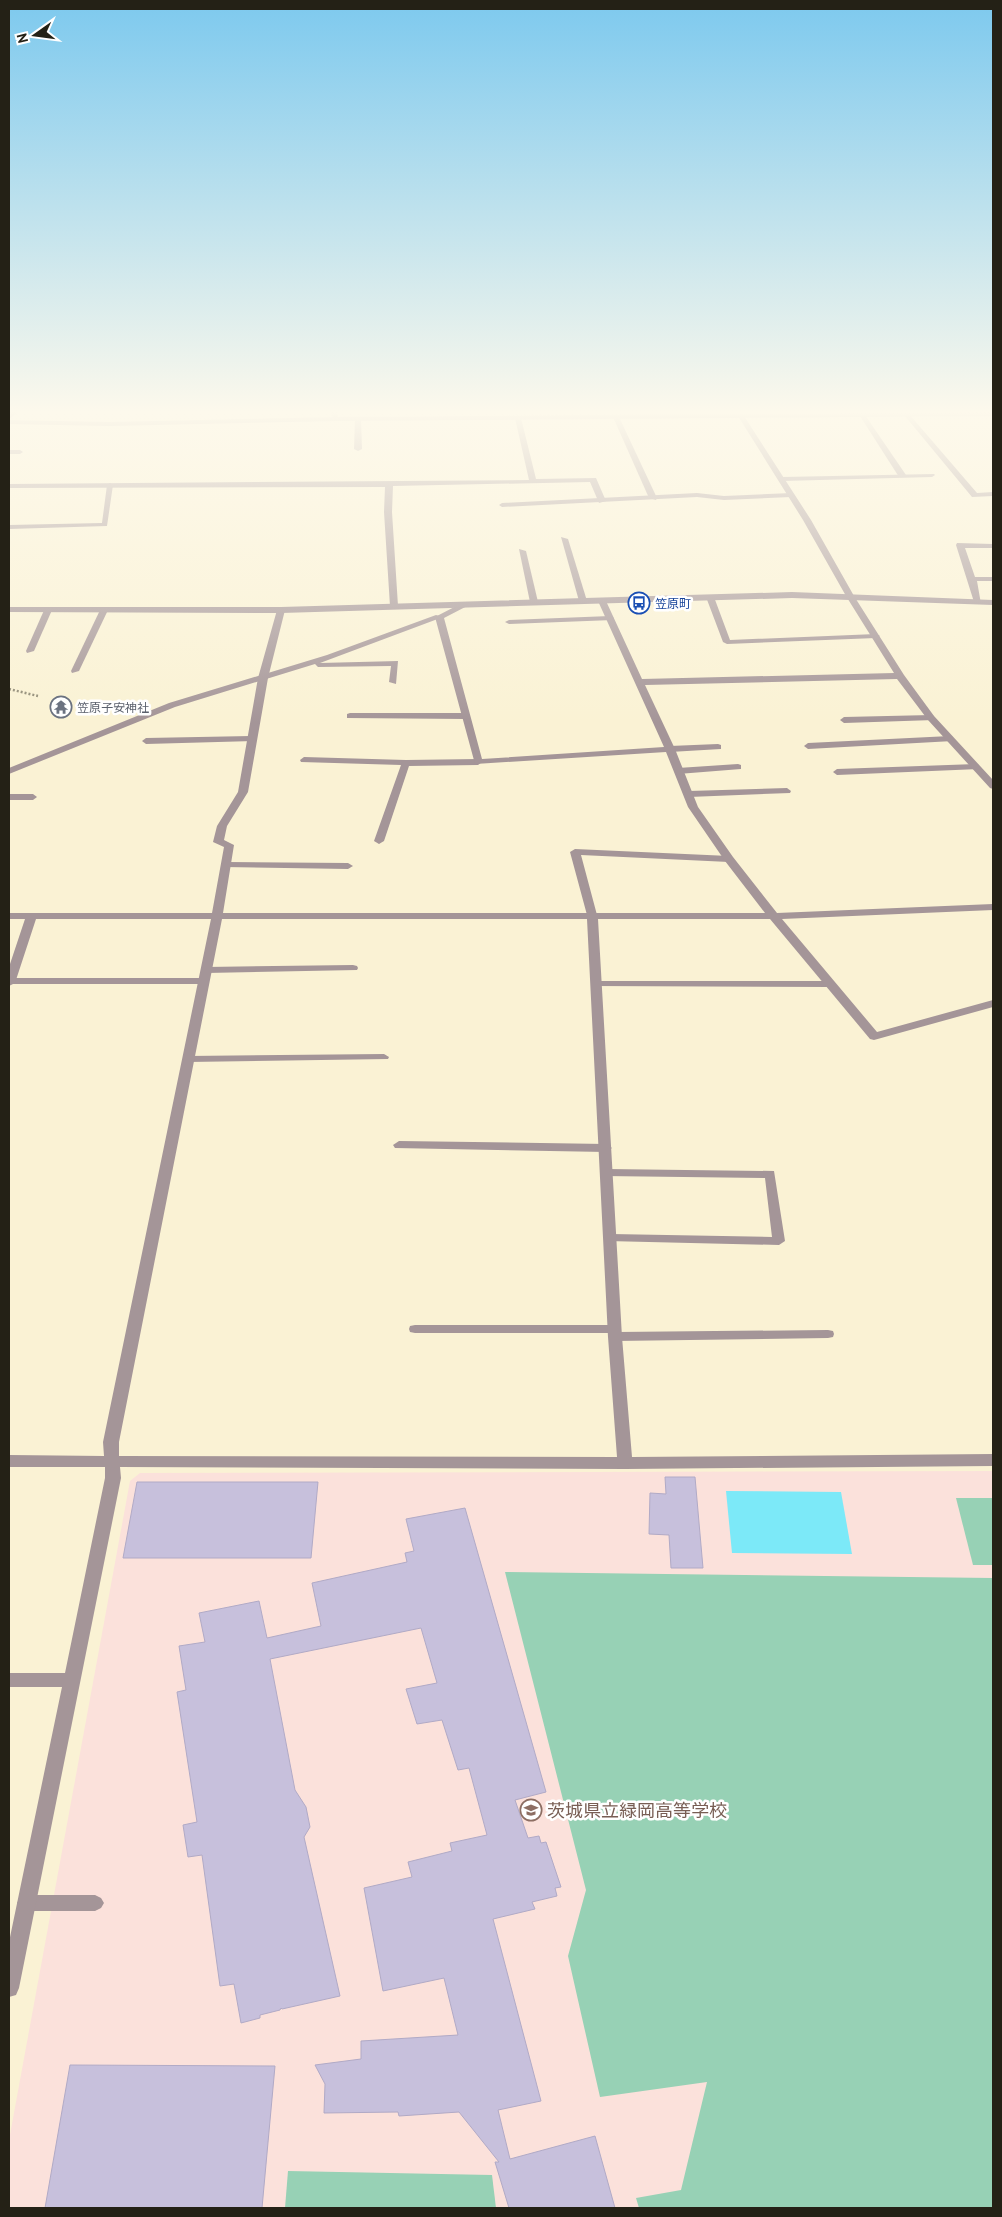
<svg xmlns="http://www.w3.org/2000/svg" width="1002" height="2217" font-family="'PT Sans','Noto Sans JP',sans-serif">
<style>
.education{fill:#fbe1db}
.green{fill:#97d1b5}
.water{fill:#7ce9f8}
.building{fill:#c7c0dc;stroke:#b1aac6}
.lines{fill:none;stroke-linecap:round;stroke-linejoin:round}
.path{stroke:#908b76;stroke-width:2.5;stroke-dasharray:2 2;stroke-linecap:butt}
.service{fill:#a49598;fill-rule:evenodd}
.minor{fill:#a49598;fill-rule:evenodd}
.tertiary{fill:#a49598;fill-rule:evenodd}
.secondary{fill:#7e696e;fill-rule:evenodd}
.labels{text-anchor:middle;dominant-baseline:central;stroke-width:5;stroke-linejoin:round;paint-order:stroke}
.far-transit-label{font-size:12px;fill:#164399;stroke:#fff;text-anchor:start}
.far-worship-label{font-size:12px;fill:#5b616d;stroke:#fff;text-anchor:start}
.near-education-label{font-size:18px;fill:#785e54;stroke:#fff;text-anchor:start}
</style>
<rect width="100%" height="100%" fill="#faf2d4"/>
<polygon class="education" points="993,1471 993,2208 9,2208 9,2140 130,1481 140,1473"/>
<g class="green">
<polygon points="956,1498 993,1498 993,1565 973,1565"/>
<polygon points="505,1572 993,1578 993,2208 639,2208 636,2198 681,2190 707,2082 600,2097 568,1956 586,1890"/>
<polygon points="288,2171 492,2175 496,2208 285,2208"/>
</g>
<polygon class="water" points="726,1491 841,1492 852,1554 732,1553"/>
<g class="building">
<polygon points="665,1477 695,1477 703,1568 671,1568 669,1535 649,1534 650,1493 666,1494"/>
<polygon points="137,1482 318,1482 311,1558 123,1558"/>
<polygon points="465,1508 546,1792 515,1800 528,1838 539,1836 541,1843 546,1842 561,1887 555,1888 557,1896 532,1902 535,1909 493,1919 541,2101 498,2110 510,2159 595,2136 615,2208 509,2208 495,2162 499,2162 459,2112 399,2116 398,2112 324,2113 325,2084 315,2065 361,2059 361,2041 458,2035 444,1978 383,1991 364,1888 412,1877 408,1862 452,1851 450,1843 487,1835 469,1768 458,1770 442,1720 417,1724 406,1689 437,1683 421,1628 270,1659 295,1790 306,1807 310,1827 304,1837 340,1996 282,2009 281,2008 280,2010 260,2015 260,2018 241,2023 234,1984 220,1986 202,1855 188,1857 183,1825 197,1822 177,1692 186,1690 179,1646 205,1642 199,1613 259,1601 267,1638 321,1626 312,1583 407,1562 405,1553 414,1551 406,1519"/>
<polygon points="70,2065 275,2066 262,2208 45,2208"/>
</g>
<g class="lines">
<polyline class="path" points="9,689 38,696"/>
<g class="service">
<polygon points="9,450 20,450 23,452 20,454 9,454"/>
<polygon points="934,474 935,475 932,477 782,481 779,479 782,477"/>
<polygon points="110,483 113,485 107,526 9,529 9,525 102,523 107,485"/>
<polygon points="697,493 724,496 791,493 794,495 791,497 724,500 697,497 502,507 499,505 502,503"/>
<polygon points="561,537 568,539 587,601 586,603 579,601"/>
<polygon points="519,549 526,551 538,602 537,604 530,602"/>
<polygon points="707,595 714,597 730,640 876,634 880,636 876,638 727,644 723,642 706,597"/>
<polygon points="45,608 52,610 34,651 27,653 26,651"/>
<polygon points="101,608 108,610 79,671 72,673 71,671"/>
<polygon points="436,615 443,617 320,663 398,661 396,684 389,682 391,666 318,667 315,664 175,707 9,774 9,768 169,703 327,655"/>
<polygon points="610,616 614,618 613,620 509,624 505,622 509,620"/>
<polygon points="350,713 466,713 470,716 466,719 347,718 347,714"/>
<polygon points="931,715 934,716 934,720 844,723 840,720 844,717"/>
<polygon points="251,736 254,737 254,741 146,744 142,741 146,738"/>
<polygon points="950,736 953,737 953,741 808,749 804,746 808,743"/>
<polygon points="718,744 721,745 721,749 670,752 666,749 670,746"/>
<polygon points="304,757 406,760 478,759 482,762 478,765 409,766 384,841 379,844 374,841 401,765 301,762 300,760"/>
<polygon points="738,764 741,765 741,769 678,774 674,771 678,768"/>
<polygon points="976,764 979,765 979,769 837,775 833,772 837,769"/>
<polygon points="787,788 791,791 790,793 689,797 685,794 689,791"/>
<polygon points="9,794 33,794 37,797 33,800 9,800"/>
<polygon points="575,849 729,856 734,859 729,862 581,855 597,915 592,918 587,915 570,852"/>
<polygon points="227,862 348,863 353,866 348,869 224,867 222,865"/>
<polygon points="353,965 357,966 358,968 357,970 206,973 201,970 206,967"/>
<polygon points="9,978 204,978 209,981 204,984 9,984"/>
<polygon points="596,981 829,981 834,984 829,987 592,986 591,984 592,982"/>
<polygon points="384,1054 389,1057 388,1059 188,1062 183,1059 188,1056"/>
<polygon points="399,1141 606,1144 612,1148 606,1152 395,1148 393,1145"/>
<polygon points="607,1169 774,1171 785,1241 779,1245 607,1241 605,1238 607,1235 611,1234 772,1237 765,1178 603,1176 601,1173"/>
<polygon points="415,1325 615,1325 620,1326 621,1329 618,1332 828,1330 833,1331 834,1334 833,1337 828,1338 615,1341 610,1340 609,1337 612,1333 415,1333 410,1332 409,1329 410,1326"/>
<polygon points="26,1895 95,1895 101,1898 104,1903 101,1908 95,1911 26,1911 20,1908 17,1903 20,1898"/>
</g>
<g class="minor">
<polygon points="330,412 337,412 338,420 334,420"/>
<polygon points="905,414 909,414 977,493 993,492 993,496 972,497 905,416"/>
<polygon points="616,415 619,417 657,498 656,500 649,498 613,417"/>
<path d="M739,415l5,1 67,104 43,76 50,79 30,41 59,64v9l-3,-1 -62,-68 -31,-41 -252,6 30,64 23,58 35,50 44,56 216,-9v6l-211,9 95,113 116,-32v7l-119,33 -4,-1 -100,-120h-172l24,418 10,120 361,-3v12l-368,3 -505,-2 1,11 -102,510 -3,7 -7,2v-55l53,-255h-53v-14h56l40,-195v-11h-96v-12l95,1 -1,-14 108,-523h-175l-21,64 -6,3v-19l16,-48h-16v-6h203l12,-66 -11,-5 4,-16 21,-34 20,-114 19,-68 4,-3 4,3 -17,68 -20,114 -21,34 -3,14 10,5 -11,68h542l-40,-52 -37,-54 -22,-55 -191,12 -40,-147 29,-15 7,2 -27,14 38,141 182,-12 -66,-146 4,-3 4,3 36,78 252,-6 -48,-77 -43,-76 -65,-104zM222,919h365l21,418 9,120 -498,-1v-14z"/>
<polygon points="861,415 865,415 906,475 905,477 899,477 860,416"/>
<polygon points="518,416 521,418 536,479 596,478 606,501 599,503 590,482 393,486 392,512 398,606 394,609 390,606 384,512 385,487 9,488 9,484 529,480 515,418"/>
<polygon points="358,417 361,419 362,449 358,451 354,449 355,419"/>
<polygon points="957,543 993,544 993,548 965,548 975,577 993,577 993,581 977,581 981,604 974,602 956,545"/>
</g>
<g class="tertiary">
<polygon points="993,412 993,416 336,421 109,426 9,424 9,420 109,422 336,417"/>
<polygon points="792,592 993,600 993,605 792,598 281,613 9,612 9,607 281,607"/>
</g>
<polygon class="secondary" points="10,412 18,412 9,419"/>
</g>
<linearGradient id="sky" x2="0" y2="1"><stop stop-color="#7dc9ee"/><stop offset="0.57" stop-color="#fdf9ec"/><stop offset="1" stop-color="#fdf9ec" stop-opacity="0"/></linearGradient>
<rect width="1002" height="723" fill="url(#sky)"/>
<defs>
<g id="bus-ring" transform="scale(1.125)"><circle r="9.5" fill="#fff" stroke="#1a4fb4" stroke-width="1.5"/><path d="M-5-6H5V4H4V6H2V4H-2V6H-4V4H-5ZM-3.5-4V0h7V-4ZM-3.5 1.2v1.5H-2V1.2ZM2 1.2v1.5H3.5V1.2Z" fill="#1a4fb4"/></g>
<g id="temple-ring" transform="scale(1.125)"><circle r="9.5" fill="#fff" stroke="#6b7280" stroke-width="1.5"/><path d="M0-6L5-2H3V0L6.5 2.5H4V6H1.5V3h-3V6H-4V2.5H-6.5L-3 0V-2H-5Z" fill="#6b7280"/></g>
<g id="school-ring" transform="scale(1.125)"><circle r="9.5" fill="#fff" stroke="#8d6e63" stroke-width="1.5"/><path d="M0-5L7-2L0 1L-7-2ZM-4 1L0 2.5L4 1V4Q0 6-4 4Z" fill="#8d6e63"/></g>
</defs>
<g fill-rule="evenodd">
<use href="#bus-ring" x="639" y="603"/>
<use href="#temple-ring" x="61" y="707"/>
<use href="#school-ring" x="531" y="1810"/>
</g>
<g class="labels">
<g class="far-transit-label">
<text x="655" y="603">笠原町</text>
</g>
<g class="far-worship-label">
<text x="77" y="707">笠原子安神社</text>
</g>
<g class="near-education-label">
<text x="547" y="1810">茨城県立緑岡高等学校</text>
</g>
</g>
<rect width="1002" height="2217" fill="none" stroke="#242116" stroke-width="20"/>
<g transform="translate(35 35) rotate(256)" stroke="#ffffff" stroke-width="4" paint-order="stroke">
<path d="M0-4L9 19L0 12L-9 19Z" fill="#242116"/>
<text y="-8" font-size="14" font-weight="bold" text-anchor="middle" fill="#242116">N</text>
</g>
</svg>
